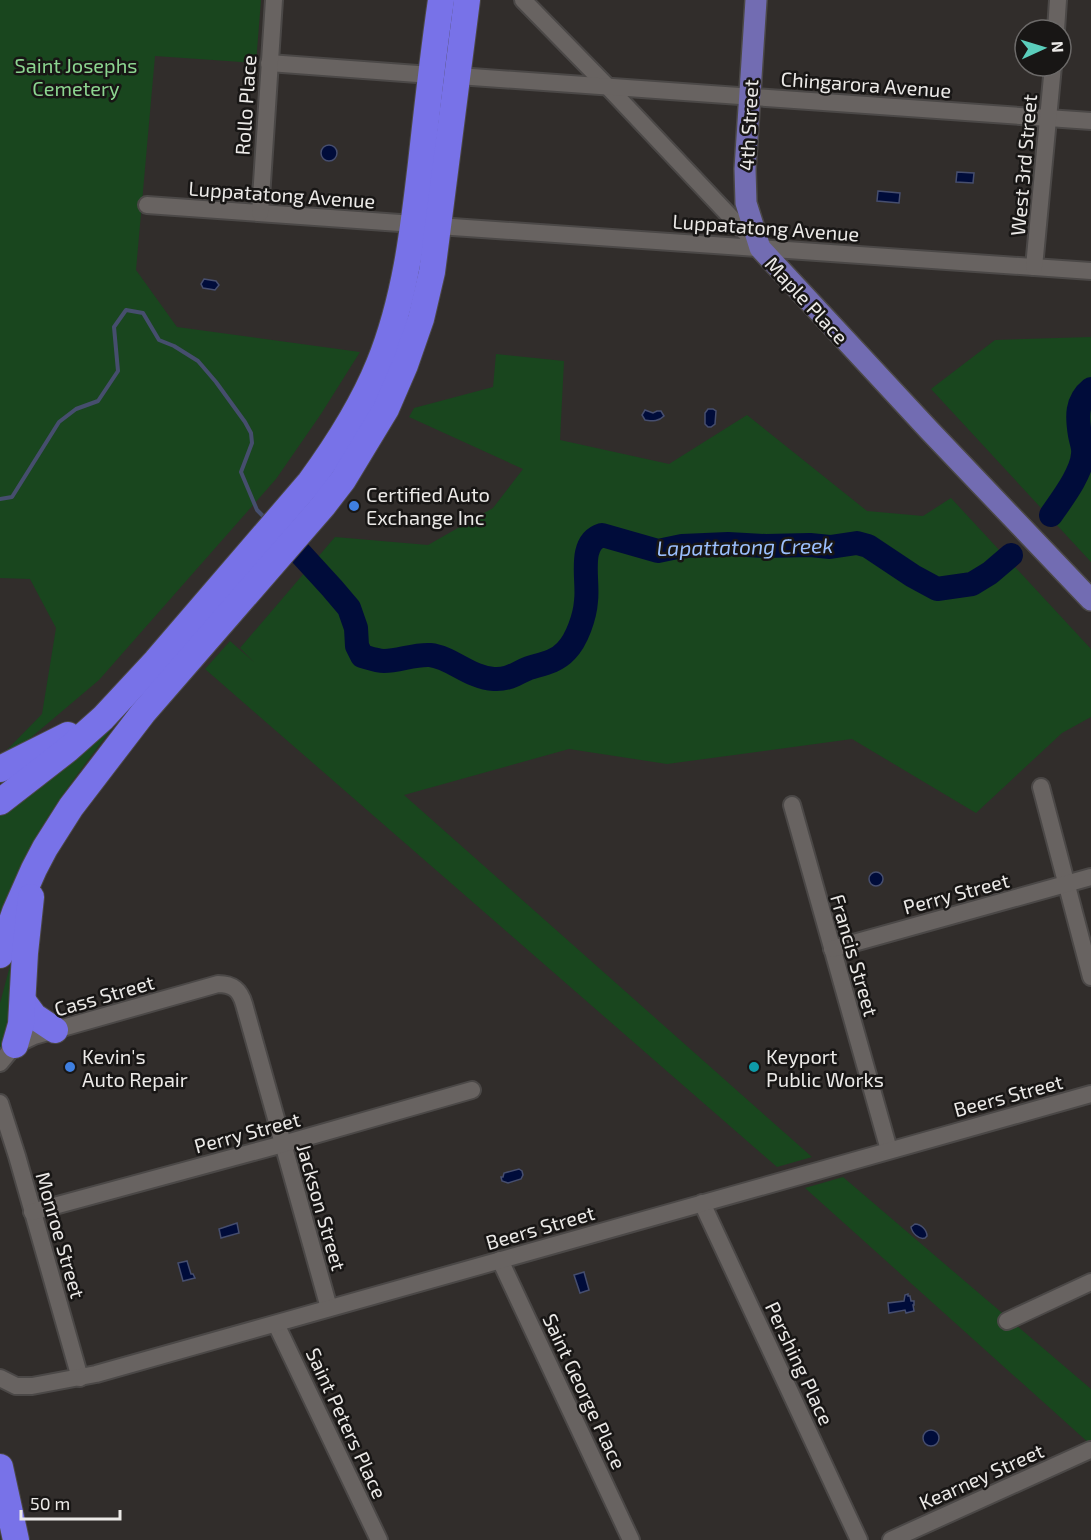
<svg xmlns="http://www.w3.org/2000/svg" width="1091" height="1540" font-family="'Exo 2',sans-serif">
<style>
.green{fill:#19461e}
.water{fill:#000c3a;stroke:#464e6e;stroke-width:1.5}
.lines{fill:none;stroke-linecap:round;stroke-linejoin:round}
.stream{stroke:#464e6e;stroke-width:4}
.river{stroke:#000c3a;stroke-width:24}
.minor-casing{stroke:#4b4847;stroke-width:20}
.major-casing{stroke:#4b4847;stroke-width:24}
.highway-casing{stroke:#4b4847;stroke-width:28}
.minor{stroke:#686361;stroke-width:16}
.major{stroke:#726cb2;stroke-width:21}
.highway{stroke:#7872e8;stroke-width:26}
.shop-dot{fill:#3f7fe0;stroke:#181615;stroke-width:2}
.culture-dot{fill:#0f9aa8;stroke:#181615;stroke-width:2}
.labels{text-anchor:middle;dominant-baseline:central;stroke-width:5;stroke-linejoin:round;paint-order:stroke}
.park-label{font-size:20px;fill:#8cd590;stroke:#181615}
.street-label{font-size:20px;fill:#ebe9e7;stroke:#181615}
.poi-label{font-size:20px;fill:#ebe9e7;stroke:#181615;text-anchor:start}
.water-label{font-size:21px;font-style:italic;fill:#9bbffd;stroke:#181615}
</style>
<rect width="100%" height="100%" fill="#312d2b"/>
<g class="green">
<polygon points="0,0 261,0 256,63 155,56 136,270 177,327 360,352 321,414 276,479 99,680 21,746 0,757 42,714 56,628 30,579 0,578"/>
<polygon points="1091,337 1091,562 931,389 995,340"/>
<polygon points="496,354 564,361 560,440 669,464 747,415 867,511 923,516 951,498 1091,649 1091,717 1062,733 976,813 852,739 667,764 569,749 404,795 812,1157 777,1167 205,669 230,641 254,662 240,648 335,537 428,545 493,508 523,469 409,417 414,408 493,387"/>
<path d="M138,695c-33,44 -70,88 -98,135 -16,27 -29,56 -40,84v-99z"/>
<polygon points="20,938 10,1036 0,1051 0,1003 10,966"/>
<polygon points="843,1177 1091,1389 1091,1445 805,1188"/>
</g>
<g class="water">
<circle cx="329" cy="153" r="8"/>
<polygon points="957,172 974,173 973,183 956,182"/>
<polygon points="878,191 900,193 899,203 877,201"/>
<polygon points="204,279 216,281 219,285 215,290 203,288 201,284"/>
<polygon points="708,409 713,409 716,411 715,424 711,427 708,427 705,424 705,413"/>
<path d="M645,410l8,3 4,-2h4l3,5c-6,6 -11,5 -19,4l-3,-5z"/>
<circle cx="876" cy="879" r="7"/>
<polygon points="519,1169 522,1171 523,1175 521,1179 508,1183 502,1181 501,1177 503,1177 504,1173"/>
<polygon points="237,1223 239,1233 221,1238 219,1229"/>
<path d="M915,1224c6,0 12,6 12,12l-2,2c-6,2 -13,-5 -14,-11z"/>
<polygon points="187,1261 191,1274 193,1274 195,1278 183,1281 178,1263"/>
<polygon points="584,1272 589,1290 580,1293 574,1275"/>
<polygon points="908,1294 908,1296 910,1296 911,1301 914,1301 914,1305 913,1305 914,1311 906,1313 905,1310 889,1313 888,1303 904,1301 905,1295"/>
<circle cx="931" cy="1438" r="8"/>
</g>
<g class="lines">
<polyline class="stream" points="0,499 12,497 59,422 76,409 98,401 118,371 114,327 126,310 143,313 159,340 174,346 198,361 216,382 245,422 251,433 252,443 241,472 257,510 264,517"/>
<g class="river">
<path d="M1051,515c11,-16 31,-42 32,-61 1,-6 -2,-13 -3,-19 -3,-18 -4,-34 11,-46"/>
<path d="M300,553l32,35 17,20 7,20 1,18 5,10c7,2 15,5 22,5 15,0 30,-7 46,-6 21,2 40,23 64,24 15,1 22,-6 35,-11 13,-4 27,-6 37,-17 11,-11 19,-35 20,-50 3,-20 -9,-58 16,-66l56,16 24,-5 46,-2 38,2 44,-1 20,2 27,-4 11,3 45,30 24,13 35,-5 18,-11 21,-18"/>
</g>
<g class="minor-casing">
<g id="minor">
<polyline points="523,0 608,87 759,247"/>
<polyline points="1056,30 1058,0"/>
<polyline points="269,63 431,75"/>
<polyline points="458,76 1091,121"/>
<polyline points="147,205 414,224"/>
<polyline points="260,213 274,0"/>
<polyline points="438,226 1091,271"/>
<polyline points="1034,267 1053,66"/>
<polyline points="1041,787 1091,977"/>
<polyline points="792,805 889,1150"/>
<polyline points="832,949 1091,877"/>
<path d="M0,1063l15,-18 19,-9 184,-52c15,0 22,6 26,20l85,304"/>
<polyline points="0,1103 17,1156 80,1378"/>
<polyline points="702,1203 859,1540"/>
<polyline points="32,1212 283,1144 472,1090"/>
<polyline points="500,1260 631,1540"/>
<polyline points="1007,1321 1091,1282"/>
<polyline points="276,1324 379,1540"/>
<polyline points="0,1378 16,1386 32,1386 96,1374 1091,1094"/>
<polyline points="891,1540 1090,1450"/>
</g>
</g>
<g class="major-casing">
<polyline id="major" points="756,0 745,169 746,203 760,248 929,430 1091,600"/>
</g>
<g class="highway-casing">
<g id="highway">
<polyline points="0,769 68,735"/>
<path d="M0,802l67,-52 36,-32 53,-57 154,-179c27,-37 52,-76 69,-118 26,-64 34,-132 42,-201 6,-54 12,-109 20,-163"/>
<polyline points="0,955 15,912 34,869 45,848 71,807 143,713 323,506 343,480 386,409 405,365 421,319 432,272 438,226 467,0"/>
<polyline points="23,1001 34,1016 55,1030"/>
<polyline points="15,1045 21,1024 25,953 31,897"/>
<polyline points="0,1467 16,1540"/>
</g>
</g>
<use href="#minor" class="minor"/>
<use href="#major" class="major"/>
<use href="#highway" class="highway"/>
</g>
<g class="shop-dot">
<circle cx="354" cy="506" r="6"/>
<circle cx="70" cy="1067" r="6"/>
</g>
<circle class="culture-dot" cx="754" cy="1067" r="6"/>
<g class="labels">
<g class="park-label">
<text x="76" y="65">Saint Josephs<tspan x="76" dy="23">Cemetery</tspan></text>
</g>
<g class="street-label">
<text transform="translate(866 84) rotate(4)">Chingarora Avenue</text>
<text transform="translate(245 105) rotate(-86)">Rollo Place</text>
<text transform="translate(748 125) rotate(-87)">4th Street</text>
<text transform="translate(1023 165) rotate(-85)">West 3rd Street</text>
<text transform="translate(282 194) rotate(4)">Luppatatong Avenue</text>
<text transform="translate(766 227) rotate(4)">Luppatatong Avenue</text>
<text transform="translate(807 300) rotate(47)">Maple Place</text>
<text transform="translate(956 893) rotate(-15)">Perry Street</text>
<text transform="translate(855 955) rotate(74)">Francis Street</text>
<text transform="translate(104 995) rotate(-16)">Cass Street</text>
<text transform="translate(1008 1095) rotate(-15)">Beers Street</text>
<text transform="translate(247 1132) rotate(-15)">Perry Street</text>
<text transform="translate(322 1207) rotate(74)">Jackson Street</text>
<text transform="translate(540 1227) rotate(-16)">Beers Street</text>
<text transform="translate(61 1235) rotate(74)">Monroe Street</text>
<text transform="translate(800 1363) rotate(65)">Pershing Place</text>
<text transform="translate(585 1391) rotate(65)">Saint George Place</text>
<text transform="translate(347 1423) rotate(65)">Saint Peters Place</text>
<text transform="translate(981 1476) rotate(-24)">Kearney Street</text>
</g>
<g class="poi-label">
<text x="366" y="494">Certified Auto<tspan x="366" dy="23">Exchange Inc</tspan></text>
<text x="82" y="1056">Kevin's<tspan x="82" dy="23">Auto Repair</tspan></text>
<text x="766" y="1056">Keyport<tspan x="766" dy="23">Public Works</tspan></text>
</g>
<g class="water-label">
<text transform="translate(745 546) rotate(-1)">Lapattatong Creek</text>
</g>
</g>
<g transform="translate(1043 48) rotate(86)"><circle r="28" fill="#181615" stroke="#6c6a69" stroke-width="1.5"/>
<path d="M0-4.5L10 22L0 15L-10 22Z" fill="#5bcebc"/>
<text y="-9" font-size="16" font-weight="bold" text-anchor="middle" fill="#ebe9e7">N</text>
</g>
<path d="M21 1510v9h99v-9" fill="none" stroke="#ebe9e7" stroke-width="3"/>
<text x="30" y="1510" font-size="18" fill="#ebe9e7" stroke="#181615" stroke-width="4.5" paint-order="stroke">50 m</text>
</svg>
